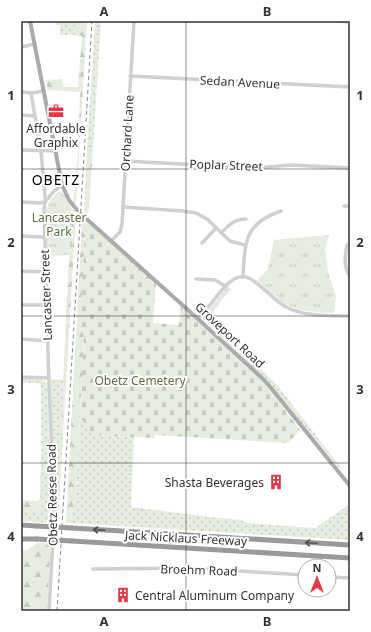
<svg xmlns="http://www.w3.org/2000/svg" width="371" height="632" font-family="'Noto Sans',sans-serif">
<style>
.grass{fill:url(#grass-dots)}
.forest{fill:url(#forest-firs)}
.cemetery{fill:url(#cemetery-stones)}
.park{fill:url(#park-tufts)}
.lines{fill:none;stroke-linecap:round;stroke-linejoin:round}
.minor{stroke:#d0d0d0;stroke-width:3.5}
.major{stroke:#ababab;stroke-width:4}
.highway{stroke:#9a9a9a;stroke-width:5}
.rail{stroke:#888;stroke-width:1;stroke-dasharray:4 3;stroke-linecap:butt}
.highway-bridge{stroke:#9a9a9a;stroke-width:5}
.oneway{stroke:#525252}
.grid{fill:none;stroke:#333;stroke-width:1;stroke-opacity:0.55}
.labels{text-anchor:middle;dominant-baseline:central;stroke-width:4;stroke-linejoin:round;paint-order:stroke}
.street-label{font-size:12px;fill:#333;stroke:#fff}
.poi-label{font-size:12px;fill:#333;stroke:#fff}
.park-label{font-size:12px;fill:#56703f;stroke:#fff}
.quarter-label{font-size:14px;letter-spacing:1px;fill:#000;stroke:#fff}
.neatline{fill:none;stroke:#333;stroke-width:1.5}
.grid-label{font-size:13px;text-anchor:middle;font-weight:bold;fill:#333}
</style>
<defs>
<pattern id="grass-dots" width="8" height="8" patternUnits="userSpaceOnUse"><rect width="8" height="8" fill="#e6ecdf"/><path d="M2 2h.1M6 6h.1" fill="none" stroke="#c6cbc0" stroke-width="1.8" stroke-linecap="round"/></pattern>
<pattern id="forest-firs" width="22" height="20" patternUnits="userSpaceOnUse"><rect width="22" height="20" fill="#e6ecdf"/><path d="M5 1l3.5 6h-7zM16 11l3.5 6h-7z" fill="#c6cbc0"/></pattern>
<pattern id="cemetery-stones" width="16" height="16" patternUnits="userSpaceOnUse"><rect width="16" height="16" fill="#e6ecdf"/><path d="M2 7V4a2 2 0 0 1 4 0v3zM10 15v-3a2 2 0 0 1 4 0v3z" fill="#c6cbc0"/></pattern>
<pattern id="park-tufts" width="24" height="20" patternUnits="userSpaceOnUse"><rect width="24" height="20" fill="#e6ecdf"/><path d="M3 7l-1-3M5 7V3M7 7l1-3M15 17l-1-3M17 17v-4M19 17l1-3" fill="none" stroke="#c6cbc0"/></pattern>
</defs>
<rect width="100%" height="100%" fill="#fff"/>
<g class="grass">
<polygon points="56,21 83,21 83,25 74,26 75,35 60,35 60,25 56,25"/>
<polygon points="95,21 101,21 93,148 90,147 87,150"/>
<polygon points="228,286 231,289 210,315 210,322 265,373 277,385 342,469 341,469 339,468 266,380 204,320 203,316"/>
<polygon points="21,378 42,380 45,381 47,385 51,477 51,523 21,521 21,510 42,511 41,385 39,383 21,383"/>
<polygon points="50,379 63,380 61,435 63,435 58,523 56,523"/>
<polygon points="80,416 92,435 134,437 131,507 218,518 242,520 247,523 315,528 350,504 350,540 70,523 76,494"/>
</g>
<g class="forest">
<polygon points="83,21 87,21 76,204 73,202 78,152 80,92 48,90 46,80 62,79 64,87 78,87 82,36 75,35 74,26 83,25"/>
<polygon points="90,146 93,148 89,208 87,214 84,211 87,150"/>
<path d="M72,209l4,3 -13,223h-2c3,-75 6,-151 11,-226z"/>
<polygon points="84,218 86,221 80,329 84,335 76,494 70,523 66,523 82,221"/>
<polygon points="42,444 42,511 21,510 21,500 38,501 40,499 41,453"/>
<polygon points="38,543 51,543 47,611 21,611 21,551 27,550"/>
</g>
<polygon class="cemetery" points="86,221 156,283 153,323 179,325 181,306 261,380 278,400 300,430 288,443 155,435 155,438 92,435 80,416 84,335 80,329 80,324"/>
<g class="park">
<path d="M60,191l4,3 8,15 -3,46 -23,1v-46c2,-7 8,-16 14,-19z"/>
<path d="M329,235l-4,14 3,23 8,24 -2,17c-20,-1 -39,-1 -56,-14 -8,-6 -14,-13 -21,-19l11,-11v-2l1,-2 5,-25z"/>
</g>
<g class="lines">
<g class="minor">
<polyline points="337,21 350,22"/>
<polyline points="21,47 35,44"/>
<polyline points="130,76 350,87"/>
<polyline points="21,92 32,93 44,91"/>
<polyline points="31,93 41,151 45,195 45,202 44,208 49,386 54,497 54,521 49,611"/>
<polyline points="21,115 35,116"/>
<polyline points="21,150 56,151"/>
<polyline points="125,161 256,168 291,165 350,168"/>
<polyline points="21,202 39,203 45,202 54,191 62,185"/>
<polyline points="344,206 350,206"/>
<polyline points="123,207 183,211 196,213 207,219 230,241 245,245"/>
<path d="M221,233c8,-8 13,-14 25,-14"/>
<polyline points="21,236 44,237"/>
<polyline points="111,241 120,232 122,224 134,21"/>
<polyline points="202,243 216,228"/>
<path d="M347,245c-2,10 -4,23 3,31"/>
<polyline points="21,271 45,272"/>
<path d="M243,277c2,-34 1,-54 38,-66"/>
<polyline points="196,279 215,280 225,286"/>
<polyline points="21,305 46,305"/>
<path d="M198,319c6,-7 12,-14 18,-22 10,-12 22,-29 39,-15 11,8 19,18 31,25 19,10 43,8 64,9"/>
<polyline points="21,339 48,341"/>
<polyline points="21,377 49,378"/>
<polyline points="93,569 187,568 305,575"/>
<polyline points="329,577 350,578"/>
</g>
<g class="major">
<polyline points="30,21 62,185 69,200 77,210"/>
<polyline points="81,214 198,319 263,379 271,388 312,439 350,486"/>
</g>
<g class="highway">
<polyline points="21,525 37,526"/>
<polyline points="72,528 350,545"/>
<polyline points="21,539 37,539"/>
<polyline points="72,541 350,558"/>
</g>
<polyline class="rail" points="57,611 92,21"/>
<g class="highway-bridge">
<polyline points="37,526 72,528"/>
<polyline points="37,539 72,541"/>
</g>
</g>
<defs><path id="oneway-shaft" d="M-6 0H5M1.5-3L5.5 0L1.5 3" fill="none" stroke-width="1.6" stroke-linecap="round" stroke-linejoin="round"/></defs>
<g class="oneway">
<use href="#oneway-shaft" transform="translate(99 530) rotate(-177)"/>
<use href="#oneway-shaft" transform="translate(311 543) rotate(-177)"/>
</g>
<path class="grid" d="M186,21v590M21,169h329M21,316h329M21,463h329"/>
<defs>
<g id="office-bare" transform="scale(1.2)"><path d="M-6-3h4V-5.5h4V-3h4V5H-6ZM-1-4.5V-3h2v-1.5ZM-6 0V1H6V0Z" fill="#e63946" stroke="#fff" stroke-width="2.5" paint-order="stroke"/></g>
<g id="building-bare" transform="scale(1.2)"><path d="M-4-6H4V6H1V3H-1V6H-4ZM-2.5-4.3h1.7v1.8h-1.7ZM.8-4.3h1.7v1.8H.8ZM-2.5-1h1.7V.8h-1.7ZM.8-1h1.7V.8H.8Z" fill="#e63946" stroke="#fff" stroke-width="2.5" paint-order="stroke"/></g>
</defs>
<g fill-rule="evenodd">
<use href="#office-bare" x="56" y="111"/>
<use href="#building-bare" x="276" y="482"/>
<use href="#building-bare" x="123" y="595"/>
</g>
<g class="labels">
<g class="street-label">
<text transform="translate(240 82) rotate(3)">Sedan Avenue</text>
<text transform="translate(127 133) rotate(-87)">Orchard Lane</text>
<text transform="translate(226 165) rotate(2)">Poplar Street</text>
<text transform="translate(46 295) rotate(-92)">Lancaster Street</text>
<text transform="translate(230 335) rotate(43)">Groveport Road</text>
<text transform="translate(52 495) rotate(-91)">Obetz Reese Road</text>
<text transform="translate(186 538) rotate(3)">Jack Nicklaus Freeway</text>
<text transform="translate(199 570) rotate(2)">Broehm Road</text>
</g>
<g class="poi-label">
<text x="56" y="128">Affordable<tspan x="56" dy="14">Graphix</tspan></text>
<text x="264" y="482" text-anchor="end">Shasta Beverages</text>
<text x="135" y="595" text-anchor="start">Central Aluminum Company</text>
</g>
<g class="park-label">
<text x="59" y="217">Lancaster<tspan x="59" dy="14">Park</tspan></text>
<text x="140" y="380">Obetz Cemetery</text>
</g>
<g class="quarter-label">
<text x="56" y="179">OBETZ</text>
</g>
</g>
<rect width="371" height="632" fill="none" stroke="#ffffff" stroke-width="44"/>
<g transform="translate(317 578)"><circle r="19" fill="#ffffff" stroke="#adadad"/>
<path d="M0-3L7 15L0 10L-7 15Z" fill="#e63946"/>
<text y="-6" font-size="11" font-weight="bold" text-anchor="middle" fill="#333333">N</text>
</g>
<rect x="22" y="22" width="327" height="588" class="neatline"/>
<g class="grid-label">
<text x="104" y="16">A</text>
<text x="267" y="16">B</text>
<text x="11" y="100">1</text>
<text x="360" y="100">1</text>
<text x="11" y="247">2</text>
<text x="360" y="247">2</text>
<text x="11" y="394">3</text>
<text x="360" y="394">3</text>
<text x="11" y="541">4</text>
<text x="360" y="541">4</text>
<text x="104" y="626">A</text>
<text x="267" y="626">B</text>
</g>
</svg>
